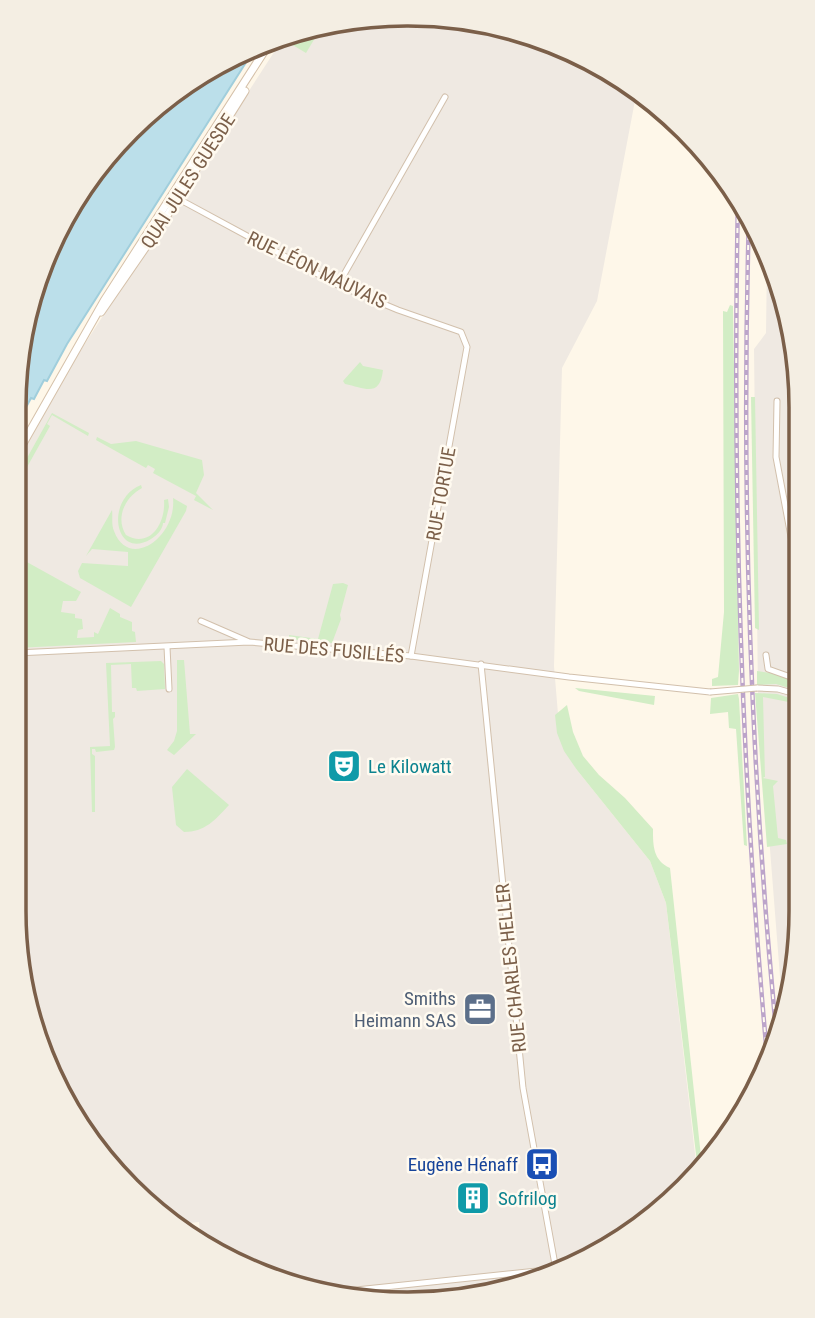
<svg xmlns="http://www.w3.org/2000/svg" width="815" height="1318" font-family="'Roboto Condensed',sans-serif">
<style>
.industrial{fill:#efe9e2}
.green{fill:#d2edc5}
.water{fill:#bbdfea;stroke:#a0cedc;stroke-width:2}
.lines{fill:none;stroke-linecap:round;stroke-linejoin:round}
.street-casing{stroke:#d2c0ac;stroke-width:7}
.secondary-casing{stroke:#d5c1aa;stroke-width:9}
.street{stroke:#fff;stroke-width:5}
.secondary{stroke:#fff;stroke-width:7}
.rail-casing{stroke:#bca4ca;stroke-width:4.5}
.rail{stroke:#fffaf0;stroke-width:2;stroke-dasharray:5;stroke-linecap:butt}
.street-bridge-casing{stroke:#d2c0ac;stroke-width:7;stroke-linecap:butt}
.street-bridge{stroke:#fff;stroke-width:5}
.labels{text-anchor:middle;dominant-baseline:central;stroke-width:5;stroke-linejoin:round;paint-order:stroke}
.street-label{font-size:19px;fill:#7b5f49;stroke:#fffaf0}
.culture-label{font-size:19px;fill:#0d838f;stroke:#fffaf0;text-anchor:start}
.service-label{font-size:19px;fill:#4e5e75;stroke:#fffaf0;text-anchor:end}
.transit-label{font-size:19px;fill:#164399;stroke:#fffaf0;text-anchor:end}
.rim{fill:none;stroke:#7b5f49;stroke-width:3.5}
</style>
<rect width="100%" height="100%" fill="#fef7e9"/>
<g class="industrial">
<polygon points="357,17 510,28 637,90 597,301 562,368 554,666 560,738 577,770 650,861 666,903 697,1171 626,1238 510,1290 407,1304 281,1283 201,1240 199,1222 172,1225 168,1223 81,1129 35,1037 14,910 17,457 51,396 280,43"/>
<polygon points="767,258 800,381 798,961 783,1015 758,696 754,349 766,333"/>
</g>
<g class="green">
<polygon points="315,31 318,33 306,53 286,41"/>
<polygon points="730,305 733,306 739,671 738,685 712,686 712,679 718,677 724,612 723,311 727,312"/>
<path d="M360,362l3,4 20,4c-3,28 -18,18 -38,14l-2,-3z"/>
<polygon points="751,397 755,397 759,630 755,628"/>
<polygon points="52,413 89,433 88,436 52,415 47,424 50,426 17,485 17,476"/>
<polygon points="97,437 111,444 136,441 202,460 204,475 196,493 213,510 194,500 196,496 153,473 155,469 148,465 146,468 96,440"/>
<path d="M141,485l1,3c-17,9 -27,30 -16,47 23,14 40,-11 38,-35l4,-1 1,8 -4,16h-2c0,5 -5,12 -12,16 -36,22 -47,-39 -10,-54z"/>
<path d="M173,498l14,8 -1,5 -55,96 -51,-29 -2,-7 4,-8 46,3v-14l-36,-3 -6,7 26,-46c1,6 -1,14 2,21 15,40 63,6 59,-33z"/>
<polygon points="16,556 81,592 76,601 63,601 61,612 75,614 75,618 82,619 83,629 78,630 77,638 94,637 94,632 98,634 110,608 120,614 120,617 132,622 132,631 135,632 136,642 16,648"/>
<polygon points="343,583 348,585 340,615 341,619 332,643 289,639 289,635 318,639 333,584"/>
<polygon points="177,660 184,660 190,734 196,734 174,755 167,750 174,741 177,731"/>
<polygon points="161,661 164,664 165,689 137,691 136,688 132,688 131,664 111,665 112,712 115,712 115,717 113,719 115,747 114,750 96,752 95,749 92,749 92,754 95,756 95,812 92,812 90,747 110,746 106,663"/>
<polygon points="757,671 776,674 799,682 799,691 776,684 757,685"/>
<polygon points="575,688 655,696 654,705 579,691"/>
<polygon points="755,693 777,694 799,701 799,704 763,697 765,777 763,778 778,781 773,786 778,838 786,840 787,844 767,847"/>
<polygon points="738,694 739,699 747,846 744,845 736,729 729,728 728,712 710,714 711,698"/>
<path d="M567,705l6,27 10,24 16,19 26,23 28,31c0,17 0,31 17,39l32,298 -4,5 -32,-268 -16,-42 -73,-91 -13,-19 -7,-18 -2,-18z"/>
<path d="M187,769l42,36c-14,15 -24,27 -45,27l-8,-7 -4,-38z"/>
</g>
<polygon class="water" points="252,53 67,344 47,381 44,380 34,399 31,398 17,424 17,357 44,257 96,168 211,67"/>
<g class="lines">
<g class="street-casing">
<g id="street">
<polyline points="175,197 338,285 398,310 461,332 467,347 411,656"/>
<polyline points="338,285 445,97"/>
<polyline points="777,401 776,457 799,579"/>
<polyline points="201,621 247,641"/>
<polyline points="167,647 169,689"/>
<polyline points="16,653 249,642 411,656 569,677 710,692"/>
<polyline points="766,655 768,669 799,680"/>
<polyline points="481,664 523,1088 556,1270"/>
<polyline points="757,688 778,689 799,695"/>
<polyline points="337,1292 556,1269"/>
</g>
</g>
<g class="secondary-casing">
<g id="secondary">
<polyline points="101,312 163,222 245,91"/>
<polyline points="17,454 104,301 267,47"/>
</g>
</g>
<use href="#street" class="street"/>
<use href="#secondary" class="secondary"/>
<g class="rail-casing">
<g id="rail">
<path d="M738,198c-6,290 3,579 30,868"/>
<path d="M749,215c-8,275 1,551 28,825"/>
</g>
</g>
<use href="#rail" class="rail"/>
<g class="street-bridge-casing">
<polyline id="street-bridge" points="710,692 757,688"/>
</g>
<use href="#street-bridge" class="street-bridge"/>
</g>
<defs>
<g id="theatre-square" transform="scale(1.75)"><rect x="-9" y="-9" width="18" height="18" rx="4" fill="#0f9aa8" stroke="#fffaf0"/><path d="M-5-5.5Q0-4 5-5.5V0Q5 5 0 6Q-5 5-5 0ZM-3.3-2.5H-1v1.5H-3.3ZM1-2.5H3.3v1.5H1ZM-2.8 1Q0 5.5 2.8 1Z" fill="#fff"/></g>
<g id="office-square" transform="scale(1.75)"><rect x="-9" y="-9" width="18" height="18" rx="4" fill="#5c6f8a" stroke="#fffaf0"/><path d="M-6-3h4V-5.5h4V-3h4V5H-6ZM-1-4.5V-3h2v-1.5ZM-6 0V1H6V0Z" fill="#fff"/></g>
<g id="bus-square" transform="scale(1.75)"><rect x="-9" y="-9" width="18" height="18" rx="4" fill="#1a4fb4" stroke="#fffaf0"/><path d="M-5-6H5V4H4V6H2V4H-2V6H-4V4H-5ZM-3.5-4V0h7V-4ZM-3.5 1.2v1.5H-2V1.2ZM2 1.2v1.5H3.5V1.2Z" fill="#fff"/></g>
<g id="building-square" transform="scale(1.75)"><rect x="-9" y="-9" width="18" height="18" rx="4" fill="#0f9aa8" stroke="#fffaf0"/><path d="M-4-6H4V6H1V3H-1V6H-4ZM-2.5-4.3h1.7v1.8h-1.7ZM.8-4.3h1.7v1.8H.8ZM-2.5-1h1.7V.8h-1.7ZM.8-1h1.7V.8H.8Z" fill="#fff"/></g>
</defs>
<g fill-rule="evenodd">
<use href="#theatre-square" x="344" y="766"/>
<use href="#office-square" x="480" y="1009"/>
<use href="#bus-square" x="542" y="1164"/>
<use href="#building-square" x="473" y="1198"/>
</g>
<g class="labels">
<g class="street-label">
<text transform="translate(188 181) rotate(-57)">QUAI JULES GUESDE</text>
<text transform="translate(317 270) rotate(26)">RUE LÉON MAUVAIS</text>
<text transform="translate(441 494) rotate(-80)">RUE TORTUE</text>
<text transform="translate(334 650) rotate(5)">RUE DES FUSILLÉS</text>
<text transform="translate(511 968) rotate(-96)">RUE CHARLES HELLER</text>
</g>
<g class="culture-label">
<text x="368" y="766">Le Kilowatt</text>
<text x="498" y="1198">Sofrilog</text>
</g>
<g class="service-label">
<text x="456" y="998">Smiths<tspan x="456" dy="22">Heimann SAS</tspan></text>
</g>
<g class="transit-label">
<text x="518" y="1164">Eugène Hénaff</text>
</g>
</g>
<path d="M0 0H815V1318H0ZM407 26H408A381 381 0 0 1 789 407V911A381 381 0 0 1 408 1292H407A381 381 0 0 1 26 911V407A381 381 0 0 1 407 26Z" fill="#f4eee3" fill-rule="evenodd"/>
<path class="rim" d="M407 26H408A381 381 0 0 1 789 407V911A381 381 0 0 1 408 1292H407A381 381 0 0 1 26 911V407A381 381 0 0 1 407 26Z"/>
</svg>
